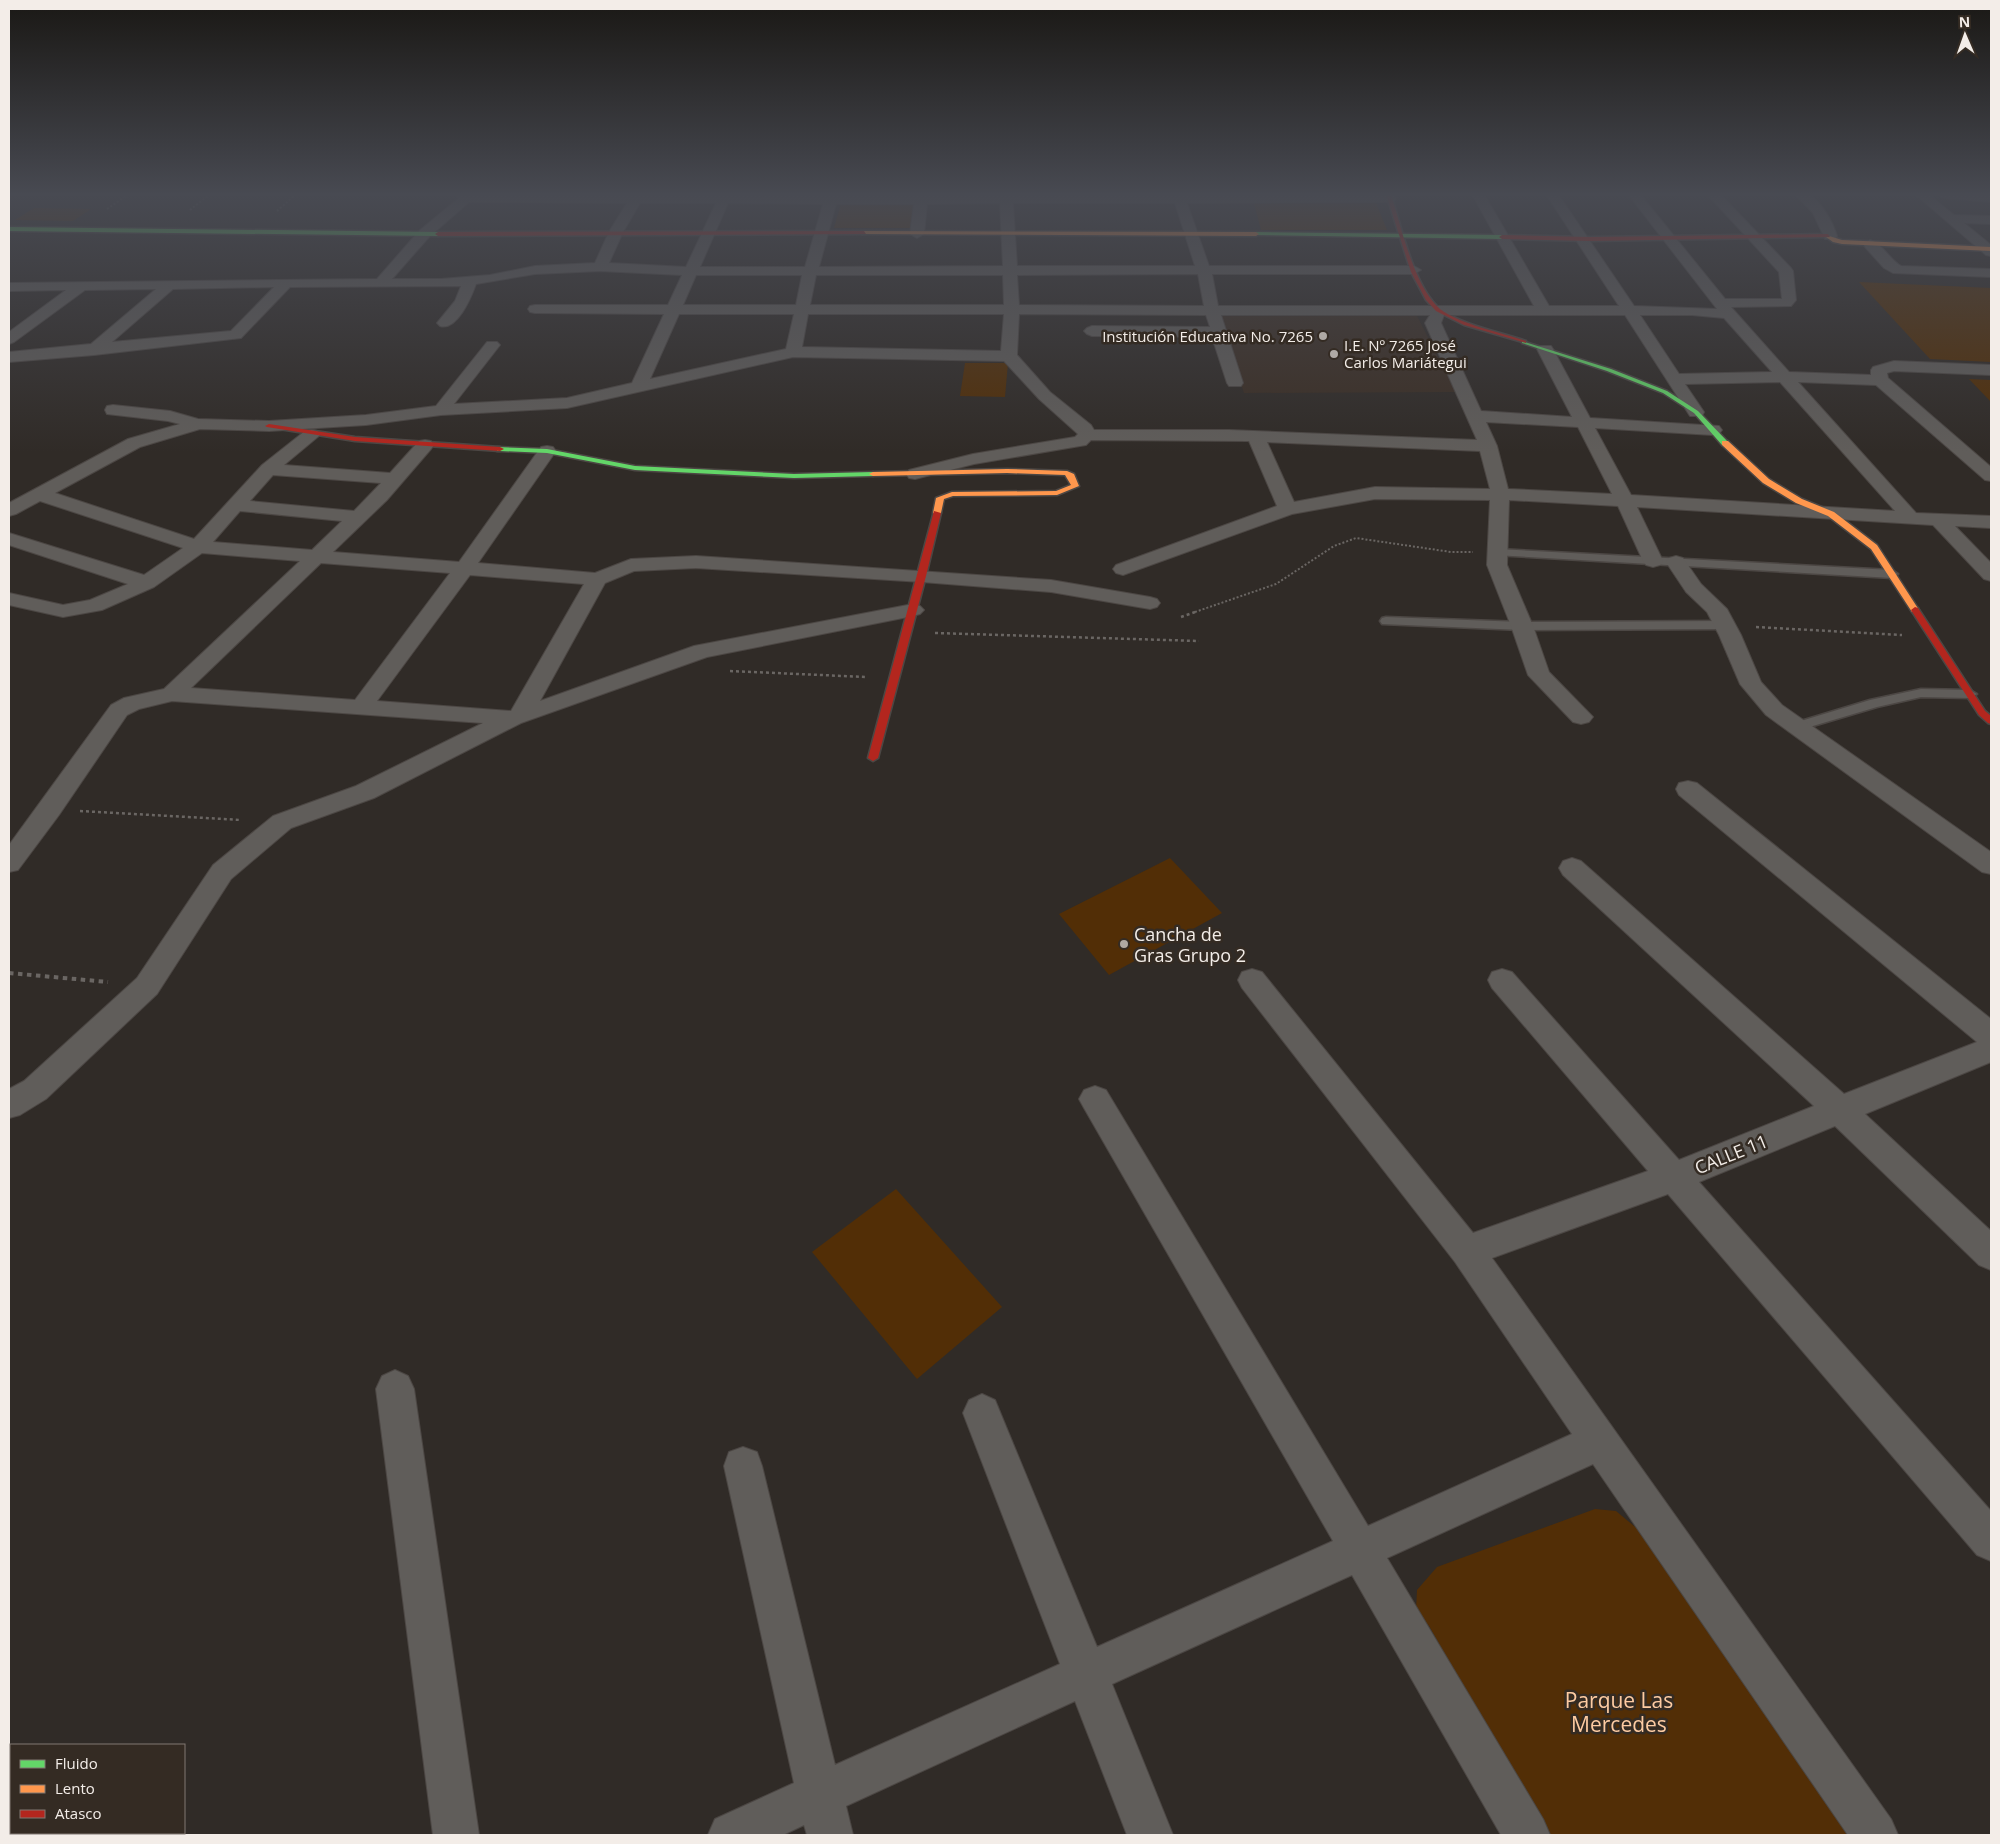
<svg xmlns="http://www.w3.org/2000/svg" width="2000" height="1844" font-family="'Open Sans',sans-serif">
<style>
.built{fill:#3b2e24}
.green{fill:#522e06}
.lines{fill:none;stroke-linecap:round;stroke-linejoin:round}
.lane-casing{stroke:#4c4744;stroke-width:3}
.street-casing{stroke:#4c4744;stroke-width:2}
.fast-casing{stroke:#4c4744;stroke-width:3}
.slow-casing{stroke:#4c4744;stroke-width:3}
.jam-casing{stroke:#4c4744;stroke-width:3}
.path-far2{stroke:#6a6663;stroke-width:2;stroke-dasharray:2 2;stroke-linecap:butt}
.path-far1{stroke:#6a6663;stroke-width:2.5;stroke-dasharray:3 3;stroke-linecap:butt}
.path{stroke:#6a6663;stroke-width:4;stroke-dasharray:4.5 4.5;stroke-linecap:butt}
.lane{fill:#605d5a;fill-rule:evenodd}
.street{fill:#605d5a;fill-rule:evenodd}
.fast{fill:#63d668;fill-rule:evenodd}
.slow{fill:#ff974d;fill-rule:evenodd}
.jam{fill:#b3261e;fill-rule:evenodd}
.poi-dot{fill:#afa9a4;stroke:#342b23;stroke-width:2}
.labels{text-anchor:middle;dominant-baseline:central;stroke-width:5;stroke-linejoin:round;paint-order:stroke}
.far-poi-label{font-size:15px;fill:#f3ede8;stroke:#342b23;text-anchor:end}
.poi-label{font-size:18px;fill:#f3ede8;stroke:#342b23;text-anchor:start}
.street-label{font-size:18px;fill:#f3ede8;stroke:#342b23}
.near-park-label{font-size:21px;fill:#fdcba2;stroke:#342b23}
</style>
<rect width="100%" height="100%" fill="#302b27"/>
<polygon class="built" points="1217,313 1408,313 1417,316 1456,392 1244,393"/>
<g class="green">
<polygon points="841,203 915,203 911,228 834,228"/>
<polygon points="1254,203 1376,203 1387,230 1261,230"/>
<polygon points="34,208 91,209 73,221 15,220"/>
<polygon points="1859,282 1991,288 1991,362 1930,359"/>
<polygon points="965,363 1008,363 1005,397 960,396"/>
<polygon points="1969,379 1991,380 1991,402"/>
<polygon points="1170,858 1222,913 1109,975 1059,914"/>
<polygon points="896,1189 1002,1307 917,1379 812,1252"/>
<polygon points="1595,1509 1616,1511 1640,1531 1861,1835 1547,1835 1429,1626 1416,1611 1417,1590 1437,1567"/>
</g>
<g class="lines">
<g class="lane-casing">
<g id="lane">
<polygon points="1498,549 1892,570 1898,574 1892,578 1494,555 1492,553 1494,551"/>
<polygon points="1386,617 1522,622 1725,621 1731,625 1725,629 1522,630 1382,624 1380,621 1382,618"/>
<polygon points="1921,689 1970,690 1977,694 1970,698 1921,697 1877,707 1796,731 1791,730 1789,727 1791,724 1870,700"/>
</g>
</g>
<g class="street-casing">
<g id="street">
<path d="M456,194l263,2 1,-2h12l-1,2h94l1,-2h12v2h162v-2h12v2h160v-2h12l1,2 205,-1 4,1 2,3 -2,3 -207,1 22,63h205l7,4 -7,4h-202l6,32h316l-62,-112h12l65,112h70l-73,-112h12l76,112 83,3 -89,-115h12l85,105h57l-3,-27 -72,-78h13l71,74 2,3 3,29 -5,6 -60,1 58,65 82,3v-5l2,-3 21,-6 97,4v10l-97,-4 -7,2 1,5 103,89v14l-6,-1 -109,-95 -78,-3 118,131 75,3v12l-36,-2 36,37v18l-7,-2 -51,-54 -296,-18 26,54 -3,4 -7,2 -7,-2 -3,-4 -25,-55 -109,-6 -2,65 26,61 16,46 44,45 -4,5 -8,2 -8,-2 -45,-47 -17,-49 -24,-61 3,-65 -115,-1 -83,15 -169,61 -7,-2 -3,-4 3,-4 161,-59 -28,-65 -158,-1 -5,5 -6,1 -106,18 -59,15 -6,-1 -3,-4 3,-4 64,-16 102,-17 3,-3 -39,-35 -35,-38 -211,-4 -226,51 -126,7 -75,10 -97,6 -69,-2 -60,18 -85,46 139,46 68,-74 43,-34 6,-1 6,1 3,4 -36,30 106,8 29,-32 6,-1 6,1 3,4 -3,4 -44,51 -54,52 126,10 82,-115 6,-1 6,1 3,4 -78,112 117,10 36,-14 65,-3 355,24 99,17 7,2 3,4 -3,4 -7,2 -99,-17 -129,-10 -226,-14 -62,3 -29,12 -65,118 154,-55 219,-42 7,2 4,4 -4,4 -7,2 -206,41 -186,66 -147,75 -83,30 -60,51 -74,115 -111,105 -26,16 -11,3v-29l15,-8 113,-103 76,-113 60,-49 83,-30 127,-63 -311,-22 -33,8 -12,6 -68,100 -41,55 -9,2v-27l102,-140 13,-7 40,-9 136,-128 -98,-8 -48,34 -52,23 -39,7 -54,-12v-12l54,12 27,-5 38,-16 -119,-39v-12l135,42 39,-27 -143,-47 -24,13 -7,2v-13l119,-64 52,-15 -12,-3 -61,-7 -2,-4 2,-4 6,-1 57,6 28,8 71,2 97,-6 70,-9 51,-64h10l3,3 -46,59 113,-6 65,-15 32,-69 -129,-1 -5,-1 -2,-3 2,-3 5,-1h133l14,-30 -82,-4 -65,3 -59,10c-5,14 -19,47 -36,42l-3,-3 18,-22 6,-15 -171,1 -49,51 -147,17 -85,7v-10l82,-8 65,-55 -71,1 -71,52 -5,2v-12l57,-42 -57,1v-8l368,-4 42,-48 40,-33zM469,202l158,1 -18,29 -14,31 -60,3 -45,9 -49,4h-49l37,-42zM640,203h76l-30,64 -77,-4 14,-31zM728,203l95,1 -18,63h-105zM1000,203l3,63 -184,1 17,-63h78l-4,30 7,4 7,-4 3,-30zM1013,203h162l20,63h-178zM1198,274l6,32 -185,-1 -2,-30zM696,275h106l-6,30h-113zM816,275h187l1,30h-194zM274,287l-43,44 -119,11 61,-53zM679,314h115l-8,35 -136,30zM808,314h196l-3,37 -199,-4zM1019,314l187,1 4,12 -118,-1 -5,2 -3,3 3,3 5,2 120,1 15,46 2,3h12l2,-3 -22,-68h209l-5,8 52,117 -248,-10h-135l-3,-5 -41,-33 -33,-37zM1444,315h181l65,101h12l2,-4 -19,-28 95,-2 115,129 -264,-16 -36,-67 118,7 6,-1 3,-4 -3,-4 -129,-8 -37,-69 -2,-3h-12l-2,3 35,68 -91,-6 -40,-88zM1640,315h52l32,3 48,54 -93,2zM1486,422l92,5 34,67 -104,-5 -11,-43zM1267,442l213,9 10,38 -115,-2 -81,15zM273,475l108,8 -27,28 -104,-10zM240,511l102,10 -30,29 -99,-8zM321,563l129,10 -95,127 -164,-12zM470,575l114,9 -73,127 -134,-10z"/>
<path d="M1795,194h14c13,10 23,26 28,42l-2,3h-10l-12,-26z"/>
<polygon points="1915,194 1928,194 1954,215 1991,216 1991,224 1964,223 1991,245 1991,256 1986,255"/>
<polygon points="1937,194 1991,194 1991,202 1943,198"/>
<path d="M1870,240c12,3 20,20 31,26l90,3v8l-98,-4 -9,-5 -19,-21 -2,-3z"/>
<polygon points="1676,556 1683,558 1701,584 1727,609 1741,635 1761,682 1782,705 1991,852 1991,874 1982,872 1766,715 1740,684 1719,635 1707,612 1686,592 1666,562 1669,558"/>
<polygon points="1688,781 1697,783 1991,1019 1991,1062 1865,1114 1991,1231 1991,1270 1979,1265 1835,1126 1699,1182 1991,1511 1991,1561 1977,1555 1668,1194 1492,1258 1891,1819 1898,1835 1848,1835 1593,1464 1387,1558 1543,1819 1550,1835 1501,1835 1352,1575 1112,1684 1173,1835 1127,1835 1075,1701 846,1806 853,1835 807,1835 804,1825 783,1835 708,1835 715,1819 794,1783 724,1466 729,1452 743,1447 757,1452 762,1466 835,1765 1060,1664 963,1413 969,1400 982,1394 995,1400 1097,1647 1333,1541 1084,1108 1079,1099 1084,1090 1095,1086 1106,1090 1368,1526 1572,1434 1455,1262 1242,988 1238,980 1242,972 1252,969 1262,972 1473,1233 1648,1171 1492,988 1488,980 1492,972 1502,969 1512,972 1679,1160 1814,1106 1563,875 1559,868 1563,861 1572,858 1581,861 1844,1094 1977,1042 1679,795 1676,789 1679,783"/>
<polygon points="395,1370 408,1376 414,1389 479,1835 433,1835 376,1389 382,1376"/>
</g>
</g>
<g class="fast-casing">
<g id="fast">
<polygon points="9,227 438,232 441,234 438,236 9,231"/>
<polygon points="1256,232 1502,235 1505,237 1502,239 1254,235"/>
<polygon points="1522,341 1611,369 1667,391 1698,411 1729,443 1722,445 1694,413 1663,393 1607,371 1522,343"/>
<polygon points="497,447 547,449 635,466 794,474 873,472 877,474 873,476 794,478 635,470 547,453 500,451 497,451"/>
</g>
</g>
<g class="slow-casing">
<g id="slow">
<polygon points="864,231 1256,232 1259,234 1256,236 862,234"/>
<polygon points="1826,235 1842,240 1991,247 1991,251 1842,244 1833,242 1826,237"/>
<polygon points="1722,441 1728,441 1769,479 1802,499 1834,512 1877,545 1919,610 1918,612 1912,612 1871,549 1828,516 1796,503 1763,483 1722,445"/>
<polygon points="1007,469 1067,471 1074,474 1079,486 1057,495 953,496 944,499 941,513 937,515 933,513 936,498 952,492 1056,491 1071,485 1065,475 1007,473 873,476 869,474 873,472"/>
</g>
</g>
<g class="jam-casing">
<g id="jam">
<path d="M1386,194h5c10,32 23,93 49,115 19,15 63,24 86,32v2l-62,-18 -28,-14 -10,-11 -15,-28z"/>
<polygon points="864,231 866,234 438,236 435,234 438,232"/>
<polygon points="1828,234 1830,237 1590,241 1502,239 1499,237 1502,235 1590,237"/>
<polygon points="269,424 355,437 500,447 504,449 500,451 355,441 267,427 265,426"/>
<polygon points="934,511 941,513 926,576 878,758 873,761 868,758"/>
<polygon points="1915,607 1918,608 1985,711 1991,716 1991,724 1988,723 1979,715 1911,610"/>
</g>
</g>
<g class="path-far2">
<polyline points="107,209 129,194"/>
<polyline points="190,210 210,194"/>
<polyline points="277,211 296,194"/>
<polyline points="1195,612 1276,584 1334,546 1356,538 1451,552 1473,552"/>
</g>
<g class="path-far1">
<polyline points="1181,617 1198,611"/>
<polyline points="1756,627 1902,635"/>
<polyline points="935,633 1199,641"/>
<polyline points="730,671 866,677"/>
<polyline points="80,811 241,820"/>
</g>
<polyline class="path" points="9,973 108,982"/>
<use href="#lane" class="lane"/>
<use href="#street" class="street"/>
<use href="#fast" class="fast"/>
<use href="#slow" class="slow"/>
<use href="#jam" class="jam"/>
</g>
<linearGradient id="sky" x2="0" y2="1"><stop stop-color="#1a1815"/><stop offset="0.43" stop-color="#484a52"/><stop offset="1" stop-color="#484a52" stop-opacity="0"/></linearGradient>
<rect width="2000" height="452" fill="url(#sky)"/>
<g class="poi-dot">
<circle cx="1323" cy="336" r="5"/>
<circle cx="1334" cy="354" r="5"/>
<circle cx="1124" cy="944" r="5"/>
</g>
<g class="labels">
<g class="far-poi-label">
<text x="1313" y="336">Institución Educativa No. 7265</text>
<text x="1344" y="345" text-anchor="start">I.E. Nº 7265 José<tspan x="1344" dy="17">Carlos Mariátegui</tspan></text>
</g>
<g class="poi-label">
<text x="1134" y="934">Cancha de<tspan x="1134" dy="21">Gras Grupo 2</tspan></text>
</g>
<g class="street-label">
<text transform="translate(1731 1154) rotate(-22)">CALLE 11</text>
</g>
<g class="near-park-label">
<text x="1619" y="1700">Parque Las<tspan x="1619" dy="24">Mercedes</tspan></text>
</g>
</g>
<rect width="2000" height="1844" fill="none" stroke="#f3ede8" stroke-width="20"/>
<rect x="10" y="1744" width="175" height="90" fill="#342b23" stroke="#807972"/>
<rect x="20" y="1760" width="25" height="8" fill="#63d668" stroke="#807972"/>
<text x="55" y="1769" font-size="15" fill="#f3ede8">Fluido</text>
<rect x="20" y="1785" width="25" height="8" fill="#ff974d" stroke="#807972"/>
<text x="55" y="1794" font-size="15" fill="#f3ede8">Lento</text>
<rect x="20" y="1810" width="25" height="8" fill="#b3261e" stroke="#807972"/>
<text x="55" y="1819" font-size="15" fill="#f3ede8">Atasco</text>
<g transform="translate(1965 35) rotate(358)" stroke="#342b23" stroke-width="4" paint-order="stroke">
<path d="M0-4L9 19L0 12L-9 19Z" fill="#f3ede8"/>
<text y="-8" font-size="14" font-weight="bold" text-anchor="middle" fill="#f3ede8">N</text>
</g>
</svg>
